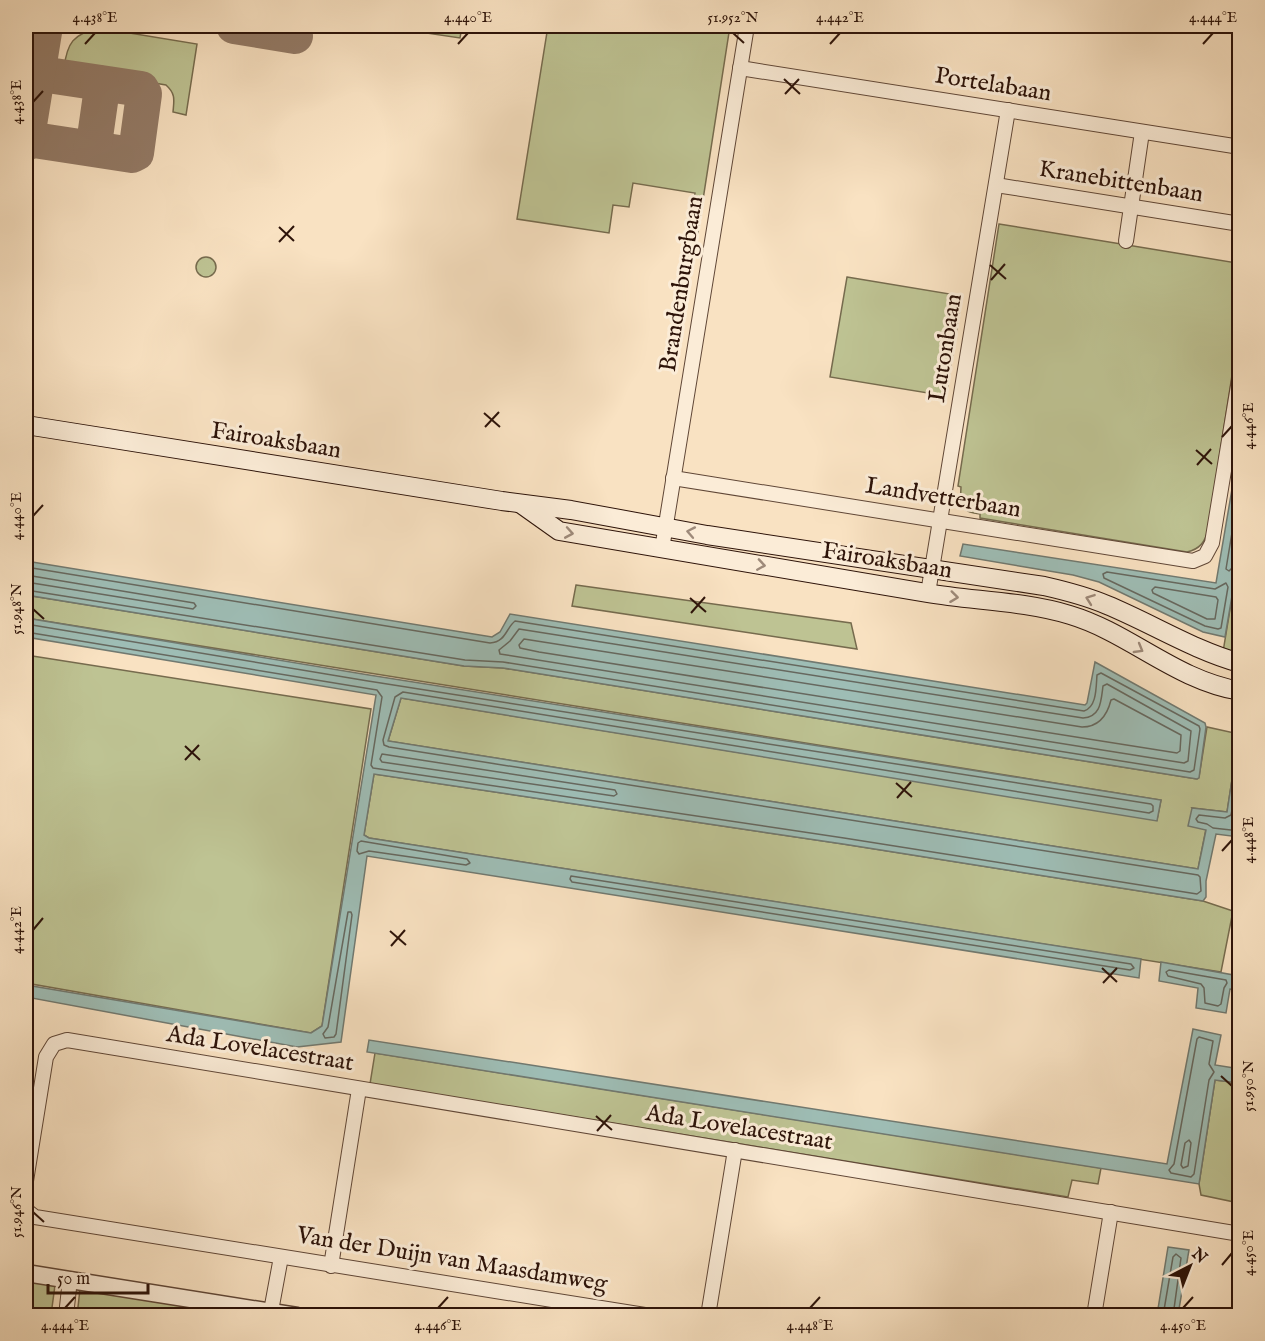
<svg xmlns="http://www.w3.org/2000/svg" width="1265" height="1341" font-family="'IM FELL English',serif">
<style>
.green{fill:#bec393;stroke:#766b4e;stroke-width:1.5}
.water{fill:#9ebdb5;stroke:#717970;stroke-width:1.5}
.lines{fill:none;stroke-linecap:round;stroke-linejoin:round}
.shore{stroke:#66685f;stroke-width:1.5}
.taxiway{stroke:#937a66;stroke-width:36}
.minor-casing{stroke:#604737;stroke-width:16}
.tertiary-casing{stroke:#604737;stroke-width:19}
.secondary-casing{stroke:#2d1309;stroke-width:20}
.minor{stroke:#fbecd7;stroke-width:14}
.tertiary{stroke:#fbecd7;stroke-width:16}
.secondary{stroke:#fbecd7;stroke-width:18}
.oneway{stroke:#9e8a7a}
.ticks{fill:none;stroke:#2d1309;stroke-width:2}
.labels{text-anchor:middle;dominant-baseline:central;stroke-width:6;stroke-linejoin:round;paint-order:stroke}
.street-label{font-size:24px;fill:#2d1309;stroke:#fbecd7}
.neatline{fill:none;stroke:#2d1309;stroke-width:2}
.ticks-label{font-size:15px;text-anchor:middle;fill:#2d1309}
</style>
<rect width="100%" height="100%" fill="#f9e2c2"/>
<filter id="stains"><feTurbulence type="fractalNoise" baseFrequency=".00333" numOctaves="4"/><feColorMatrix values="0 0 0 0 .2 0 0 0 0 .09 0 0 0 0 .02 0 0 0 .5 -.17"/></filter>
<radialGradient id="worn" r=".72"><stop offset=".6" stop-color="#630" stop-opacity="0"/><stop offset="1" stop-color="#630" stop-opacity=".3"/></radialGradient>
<g class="green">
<polygon points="428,26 462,26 460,38 426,33"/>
<polygon points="548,26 730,26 693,264 684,263 695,193 633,183 629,207 613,205 609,233 517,219"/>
<path d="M99,28l98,16 -11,71 -13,-3c1,-12 3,-18 -7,-27l-102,-17c3,-25 9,-34 35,-40z"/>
<path d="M999,224l238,39 -1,5 4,1 -1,61 -31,200c-3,12 -8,19 -21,22l-207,-34v-4c-21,-2 -20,-10 -19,-27l-3,-1z"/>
<circle cx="206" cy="267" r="10"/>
<polygon points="847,277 962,296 946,396 830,377"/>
<polygon points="1239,555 1239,657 1223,652"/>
<polygon points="576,585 851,623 857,649 572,606"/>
<polygon points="26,595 464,666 503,668 1197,779 1199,777 1207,727 1239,734 1227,812 1192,808 1206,829 1198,869 388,741 401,698 1157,820 1161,800 26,618"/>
<polygon points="26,655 371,709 322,1026 311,1033 26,983"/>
<polygon points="374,774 843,844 1203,901 1233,911 1221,972 369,838 364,835"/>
<polygon points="375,1053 1101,1168 1098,1184 1072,1180 1068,1197 370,1084"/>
<polygon points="1215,1080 1239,1083 1239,1203 1201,1195 1199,1184"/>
<polygon points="26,1280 55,1285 51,1315 26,1315"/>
<polygon points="80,1289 247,1316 77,1316"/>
</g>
<g class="water">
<polygon points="1239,448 1239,555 1225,637 1203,632 1099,582 1073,575 960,556 963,544 1216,583"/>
<polygon points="26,561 492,637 500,632 510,614 1085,705 1087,703 1095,662 1205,723 1206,727 1199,778 1197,779 503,668 464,666 26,595"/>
<polygon points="26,618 369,675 1161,800 1157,821 401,698 388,741 1198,869 1206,830 1188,826 1192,808 1227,812 1239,734 1239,837 1216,834 1206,881 1206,897 1203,901 843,844 374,774 364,835 369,838 1141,959 1139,978 367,856 341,1042 297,1047 26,997 26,985 311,1033 322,1026 376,695 26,637"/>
<polygon points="1161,962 1239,976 1239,990 1230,989 1226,1013 1196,1008 1198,988 1159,981"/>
<polygon points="1193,1029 1221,1035 1215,1065 1240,1069 1239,1083 1215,1080 1199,1184 367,1052 369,1040 1167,1164"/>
<polygon points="1168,1247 1189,1250 1178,1315 1157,1315"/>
</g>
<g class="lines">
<g class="shore">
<polyline points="1240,484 1226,569 1229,571 1234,566 1240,565"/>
<path d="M26,567l464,76c16,-1 16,-15 25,-22l569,90c13,-4 12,-24 13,-36l4,-2 98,53 1,3 -6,41 -4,2 -687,-110 -38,-2 -439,-70"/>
<polygon points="1107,572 1215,589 1226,583 1228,587 1221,628 1218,629 1205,626 1104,578 1103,574"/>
<polyline points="26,575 194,603 196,606 193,609 26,582"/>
<polygon points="1155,587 1216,597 1218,600 1215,619 1207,619 1153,593 1152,590"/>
<polyline points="26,624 368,681 1151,804 1153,806 1153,811 1149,813 403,692 395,697 383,740 384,745 389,747 1198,875 1200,877 1201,891 1197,894 844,838 373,768 371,765 382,697 377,690 26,632"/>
<path d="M519,629l564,89c18,-1 18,-17 20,-32l4,-2 84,47 -3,30 -4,2 -684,-109 -1,-4 11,-9z"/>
<path d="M524,639l558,88c17,0 25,-11 29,-27l3,-1 67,36 -1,16 -3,2 -638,-101 -19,-4 -1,-3z"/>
<polygon points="382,754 615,790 617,794 614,796 382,762 380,759"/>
<polyline points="1240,770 1231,815 1225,818 1199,815 1196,819 1198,822 1207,824 1213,828 1240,831"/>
<polygon points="361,841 467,859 470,863 466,865 369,851 359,854 357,851 358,843"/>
<polygon points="571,876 1131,964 1134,968 1130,970 572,882 570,879"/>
<polygon points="348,912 351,912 352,915 336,1034 334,1037 325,1038 323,1034 328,1027"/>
<polygon points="1169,970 1226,980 1227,983 1224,988 1221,1004 1218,1006 1205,1003 1204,988 1201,984 1168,976 1166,972"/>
<polygon points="1199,1037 1213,1041 1209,1064 1214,1072 1209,1080 1194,1174 1191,1177 1171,1173 1169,1170 1174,1164 1197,1039"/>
<polygon points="1189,1140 1191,1143 1188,1166 1183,1168 1181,1165 1185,1143"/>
<polyline points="1163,1316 1173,1257 1176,1254 1181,1258 1173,1316"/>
</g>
<g class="taxiway">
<polyline points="234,26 295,36"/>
<polyline points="26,87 41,74 141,89 144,94 136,153 132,155 34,140 26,142"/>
<polyline points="26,143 45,26"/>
<polyline points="91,148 94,144 102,88 98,83"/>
</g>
<g class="minor-casing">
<g id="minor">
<polyline points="740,68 1240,147"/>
<polyline points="996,185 1240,224"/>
<polyline points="1126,241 1142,132"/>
<polyline points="673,478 1193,561 1205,556 1212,543 1240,374"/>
<polyline points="662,549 747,26"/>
<polyline points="928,593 1008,110"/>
<polyline points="26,1181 46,1057 54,1044 67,1040 1240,1234"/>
<polyline points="26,1210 35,1217 651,1316"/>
<polyline points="331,1266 359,1089"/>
<polyline points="271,1311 281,1257"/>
<polyline points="66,1316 70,1279"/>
<polyline points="708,1316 735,1150"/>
<polyline points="1094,1316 1111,1212"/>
</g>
</g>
<g class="tertiary-casing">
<polyline id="tertiary" points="26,1273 297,1316"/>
</g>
<g class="secondary-casing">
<g id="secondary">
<path d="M26,425l476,76 69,9 136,25 337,51c22,5 42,10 63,19 44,18 86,45 133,58"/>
<path d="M521,504l38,27c122,21 245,41 368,62 47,8 97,8 143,22 60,18 105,65 170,76"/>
</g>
</g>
<use href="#minor" class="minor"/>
<use href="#tertiary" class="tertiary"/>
<use href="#secondary" class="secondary"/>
</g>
<defs><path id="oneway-chevron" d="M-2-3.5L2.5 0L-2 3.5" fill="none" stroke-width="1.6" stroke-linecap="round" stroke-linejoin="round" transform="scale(1.5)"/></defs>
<g class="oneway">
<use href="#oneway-chevron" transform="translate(691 532) rotate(-169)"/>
<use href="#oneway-chevron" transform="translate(569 533) rotate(10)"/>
<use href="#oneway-chevron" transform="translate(761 565) rotate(9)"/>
<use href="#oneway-chevron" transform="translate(954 597) rotate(7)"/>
<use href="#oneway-chevron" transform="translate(1090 599) rotate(-160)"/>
<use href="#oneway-chevron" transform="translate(1139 649) rotate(30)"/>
</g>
<path class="ticks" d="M733,33l11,10M85,44l10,-11M458,44l10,-11M830,44l10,-11M1203,44l10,-11M784,79l16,15M785,94l14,-15M33,102l10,-11M279,227l15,14M279,242l15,-16M990,265l16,14M991,280l14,-16M484,413l16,14M485,427l14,-15M1222,437l10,-11M1196,450l16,14M1197,465l14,-16M33,516l10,-11M690,598l16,14M33,609l11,10M691,613l14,-16M185,746l15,14M185,760l14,-15M896,783l16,14M897,798l14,-16M1222,851l10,-11M33,930l10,-12M390,931l16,14M391,946l14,-16M1102,968l15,14M1103,983l14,-15M1221,1076l11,10M596,1116l16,14M597,1131l14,-16M33,1212l11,10M1222,1265l10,-12M65,1308l10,-11M438,1308l10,-11M810,1308l10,-11M1183,1308l10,-11"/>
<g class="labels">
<g class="street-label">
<text transform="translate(993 85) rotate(9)">Portelabaan</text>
<text transform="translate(1121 182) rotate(9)">Kranebittenbaan</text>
<text transform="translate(682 284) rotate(-81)">Brandenburgbaan</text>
<text transform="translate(946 348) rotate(-81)">Lutonbaan</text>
<text transform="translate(276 441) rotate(9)">Fairoaksbaan</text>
<text transform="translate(943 498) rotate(9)">Landvetterbaan</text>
<text transform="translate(887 561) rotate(9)">Fairoaksbaan</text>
<text transform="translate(260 1049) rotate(9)">Ada Lovelacestraat</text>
<text transform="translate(739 1128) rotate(9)">Ada Lovelacestraat</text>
<text transform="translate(452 1260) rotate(9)">Van der Duijn van Maasdamweg</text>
</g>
</g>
<rect width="1265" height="1341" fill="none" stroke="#f9e2c2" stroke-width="66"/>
<g transform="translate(1190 1266) rotate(42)" stroke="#fbecd7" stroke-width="4.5" paint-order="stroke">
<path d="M0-4.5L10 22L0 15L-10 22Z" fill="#2d1309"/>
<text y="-9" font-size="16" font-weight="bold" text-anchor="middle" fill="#2d1309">N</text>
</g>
<path d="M48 1284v9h100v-9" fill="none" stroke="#2d1309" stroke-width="3"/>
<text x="57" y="1284" font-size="18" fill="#2d1309" stroke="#fbecd7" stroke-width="4.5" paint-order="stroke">50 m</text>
<rect x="33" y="33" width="1199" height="1275" class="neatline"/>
<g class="ticks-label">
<text x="95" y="22">4.438°E</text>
<text x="468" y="22">4.440°E</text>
<text x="733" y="22">51.952°N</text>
<text x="840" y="22">4.442°E</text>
<text x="1213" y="22">4.444°E</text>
<text transform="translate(16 102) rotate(-90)" y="5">4.438°E</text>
<text transform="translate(1248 426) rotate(-90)" y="5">4.446°E</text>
<text transform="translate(16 516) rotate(-90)" y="5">4.440°E</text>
<text transform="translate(16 609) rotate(-90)" y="5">51.948°N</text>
<text transform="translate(1248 840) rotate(-90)" y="5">4.448°E</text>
<text transform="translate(16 930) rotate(-90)" y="5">4.442°E</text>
<text transform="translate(1248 1086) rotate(-90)" y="5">51.950°N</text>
<text transform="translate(16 1212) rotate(-90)" y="5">51.946°N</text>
<text transform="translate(1248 1253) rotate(-90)" y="5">4.450°E</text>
<text x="65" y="1330">4.444°E</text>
<text x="438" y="1330">4.446°E</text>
<text x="810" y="1330">4.448°E</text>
<text x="1183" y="1330">4.450°E</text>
</g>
<rect width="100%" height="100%" filter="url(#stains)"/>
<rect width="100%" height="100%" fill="url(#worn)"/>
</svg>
